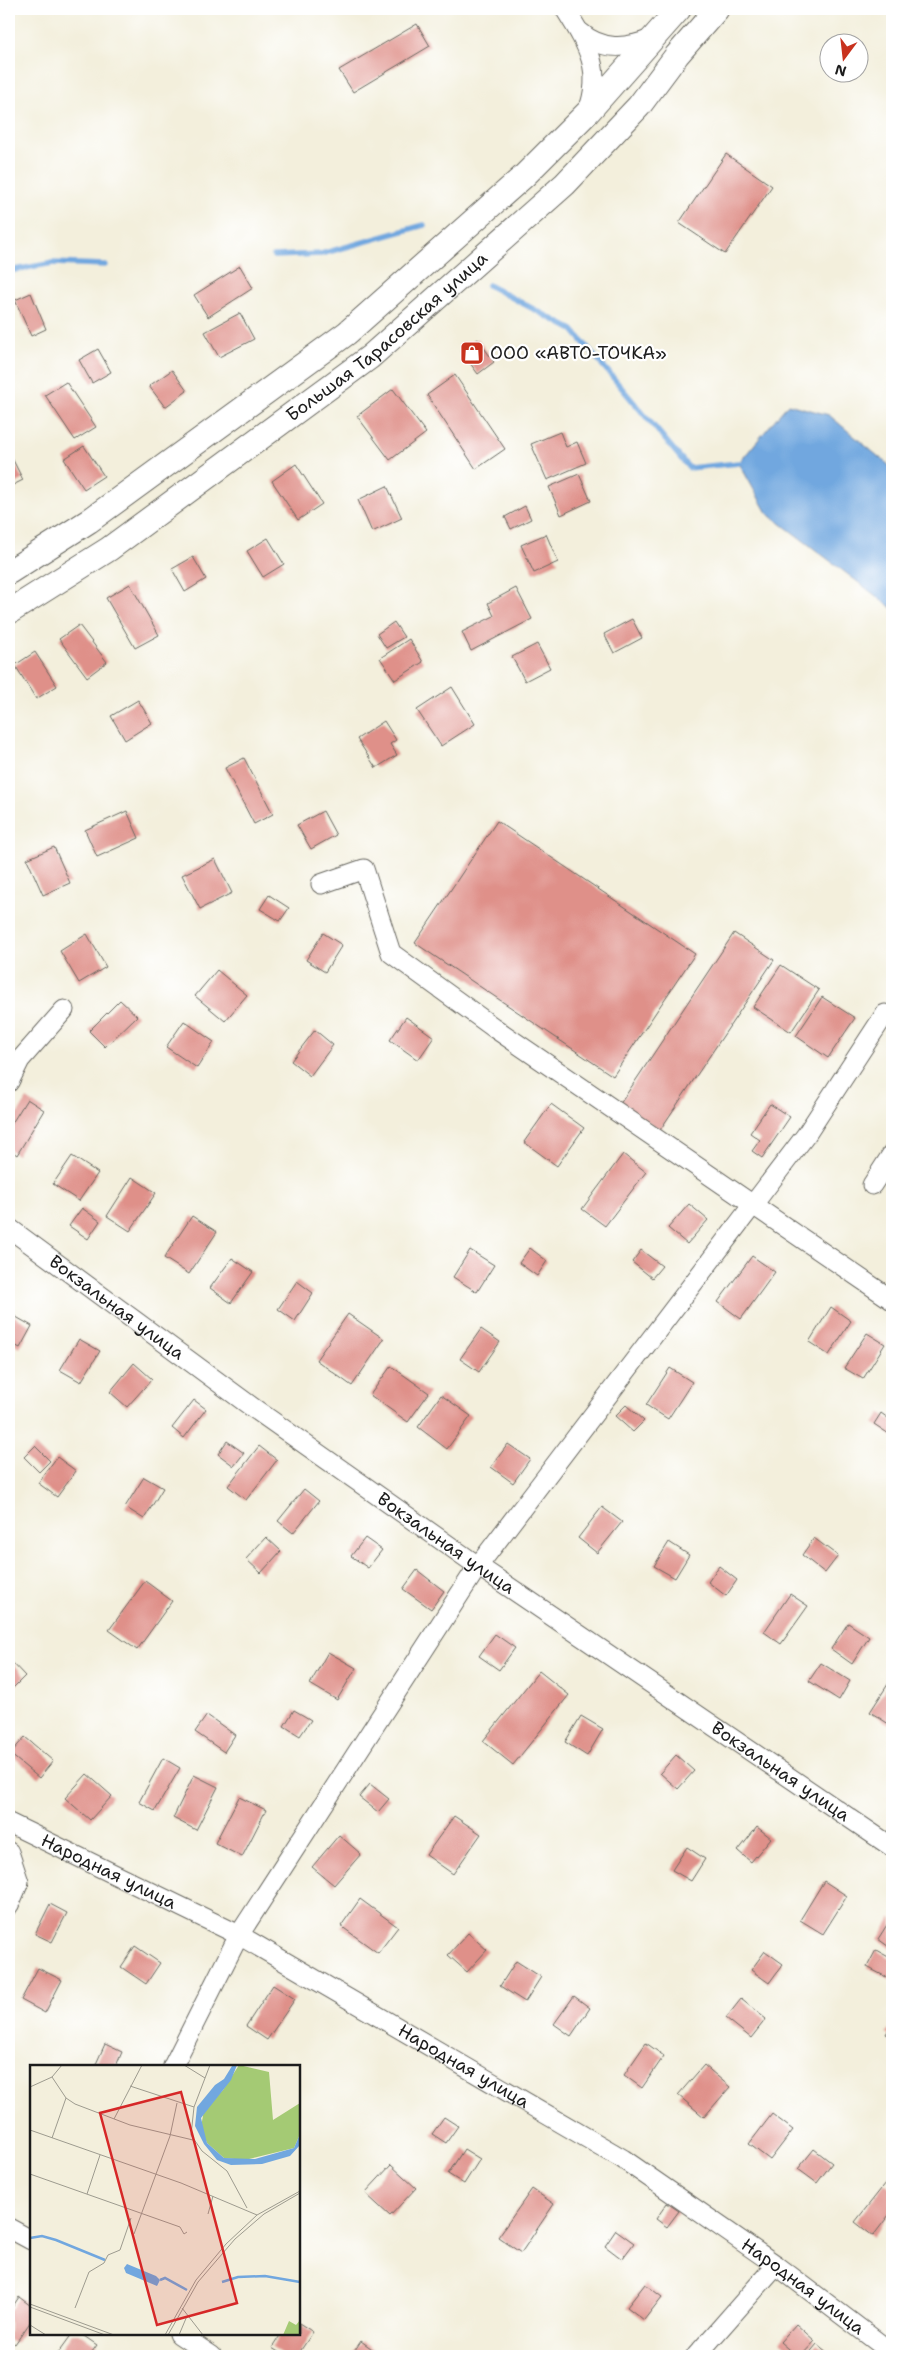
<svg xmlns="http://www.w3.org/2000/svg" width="901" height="2365" font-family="'Shantell Sans',sans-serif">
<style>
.water{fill:#71a7df;stroke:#46627e}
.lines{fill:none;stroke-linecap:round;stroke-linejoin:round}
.stream{stroke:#71a7df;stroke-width:5.5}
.building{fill:#df9089}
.minor-casing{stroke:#67665f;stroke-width:21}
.tertiary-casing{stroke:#67665f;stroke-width:26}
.minor{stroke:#fff;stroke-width:19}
.tertiary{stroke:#fff;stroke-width:24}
.labels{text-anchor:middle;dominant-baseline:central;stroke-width:4.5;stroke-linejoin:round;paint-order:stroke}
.street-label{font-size:18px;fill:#1c1c1c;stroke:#fff}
.poi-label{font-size:18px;fill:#1c1c1c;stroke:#fff;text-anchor:start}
.inset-river{fill:none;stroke:#71a7df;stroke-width:2.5}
.inset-road{fill:none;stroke:#9d9b8f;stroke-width:1}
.view{fill:#d62828;fill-opacity:0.15;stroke:#d62828;stroke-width:2.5}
.inset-edge{fill:none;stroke:#1c1c1c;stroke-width:2.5}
</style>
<rect width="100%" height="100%" fill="#fff"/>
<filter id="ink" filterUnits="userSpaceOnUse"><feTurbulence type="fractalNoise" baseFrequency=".02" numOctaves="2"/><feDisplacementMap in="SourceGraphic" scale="10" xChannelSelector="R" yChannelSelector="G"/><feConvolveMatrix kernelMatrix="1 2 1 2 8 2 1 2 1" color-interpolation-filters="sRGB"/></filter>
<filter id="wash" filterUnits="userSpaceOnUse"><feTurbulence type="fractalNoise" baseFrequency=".0096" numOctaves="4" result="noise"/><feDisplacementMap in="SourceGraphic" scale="20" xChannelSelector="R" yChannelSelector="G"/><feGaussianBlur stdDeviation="1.12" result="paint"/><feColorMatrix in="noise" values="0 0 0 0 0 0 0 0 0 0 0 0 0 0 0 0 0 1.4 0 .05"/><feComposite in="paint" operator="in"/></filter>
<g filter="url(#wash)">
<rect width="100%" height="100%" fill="#f3efdc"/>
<polygon class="water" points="788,404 829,415 892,468 892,608 767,513 739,463"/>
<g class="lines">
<g class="stream">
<polyline points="274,256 321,254 424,225"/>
<polyline points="9,271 53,263 105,265"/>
<polyline points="488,285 573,330 689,468 739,463"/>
</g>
</g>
<g id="blocks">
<g class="building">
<polygon points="417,24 430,46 353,92 339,70"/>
<polygon points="726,154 772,186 725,254 679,223"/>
<polygon points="240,266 253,288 208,317 194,295"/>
<polygon points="31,293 46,329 31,336 15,300"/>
<polygon points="240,313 254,339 219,357 205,332"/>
<polygon points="478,339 494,362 478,374 461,351"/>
<polygon points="98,349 111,372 92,383 79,360"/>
<polygon points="172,370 187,391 165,407 149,386"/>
<polygon points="455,375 505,449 476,469 427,395"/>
<polygon points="66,382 96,427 75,440 45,395"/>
<polygon points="393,389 426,433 390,460 357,416"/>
<polygon points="560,432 566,447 577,442 586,463 547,480 531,444"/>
<polygon points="84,446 104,476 84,489 64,459"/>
<polygon points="9,452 23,480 9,487"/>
<polygon points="296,464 322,504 298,520 272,481"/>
<polygon points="579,474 591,501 561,515 549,487"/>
<polygon points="387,486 402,518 372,532 358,500"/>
<polygon points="525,506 531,519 511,529 505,517"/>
<polygon points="546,534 558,562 534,573 521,545"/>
<polygon points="268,538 284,564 263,577 247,551"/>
<polygon points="193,557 206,579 185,592 172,569"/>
<polygon points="130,584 159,635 135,648 106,598"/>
<polygon points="516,588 532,619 471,651 462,632 494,616 488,603"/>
<polygon points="632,619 642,638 614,653 604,634"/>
<polygon points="394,622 404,637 386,648 377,634"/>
<polygon points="79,625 107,662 87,677 59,639"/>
<polygon points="409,639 423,662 395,680 380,658"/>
<polygon points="537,644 550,668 525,681 512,657"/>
<polygon points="35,652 57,686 36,699 15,665"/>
<polygon points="452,687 475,724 441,746 417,710"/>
<polygon points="138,700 152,723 125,740 111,716"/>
<polygon points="384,721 396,740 390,744 397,755 376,768 357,739"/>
<polygon points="244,758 273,814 254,824 225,768"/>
<polygon points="127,811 139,838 97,857 85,830"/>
<polygon points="323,811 336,835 311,849 297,825"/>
<polygon points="497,821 695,954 613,1076 415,943"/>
<polygon points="54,847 70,883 43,895 27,859"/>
<polygon points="215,859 232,893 200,909 182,875"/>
<polygon points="269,895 289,908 280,921 260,909"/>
<polygon points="323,933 342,945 325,972 306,960"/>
<polygon points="734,933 774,960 660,1130 620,1104"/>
<polygon points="87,934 106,967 79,983 60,951"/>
<polygon points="781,965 819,990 791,1032 753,1007"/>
<polygon points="217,970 247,995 225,1021 195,996"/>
<polygon points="822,997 855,1018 828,1058 796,1036"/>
<polygon points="120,1000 137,1016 105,1047 89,1031"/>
<polygon points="406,1017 434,1037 418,1060 390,1040"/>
<polygon points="184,1021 214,1042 197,1068 166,1047"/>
<polygon points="315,1030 333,1045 310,1076 291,1061"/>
<polygon points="27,1099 44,1110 17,1155 9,1149 9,1128"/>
<polygon points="551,1104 584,1128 557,1166 524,1142"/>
<polygon points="770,1104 790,1117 762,1158 752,1151 760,1140 750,1133"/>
<polygon points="623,1154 646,1172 605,1226 582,1209"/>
<polygon points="72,1156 98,1173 79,1201 53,1184"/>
<polygon points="132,1177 156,1193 130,1231 107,1216"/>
<polygon points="689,1204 708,1220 687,1244 668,1228"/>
<polygon points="82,1208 100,1221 88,1239 69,1226"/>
<polygon points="192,1216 217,1232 189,1274 164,1258"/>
<polygon points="530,1248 547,1261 537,1276 519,1263"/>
<polygon points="470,1250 494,1265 477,1292 453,1277"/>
<polygon points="641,1250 662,1266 652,1278 632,1262"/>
<polygon points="752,1256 775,1272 741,1319 718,1302"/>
<polygon points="232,1258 253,1272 231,1303 210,1288"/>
<polygon points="297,1281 313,1293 295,1321 278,1309"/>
<polygon points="831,1307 851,1321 829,1355 809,1342"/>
<polygon points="9,1313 32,1326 20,1348 9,1342"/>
<polygon points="348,1314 384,1339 352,1386 316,1360"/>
<polygon points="481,1329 500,1342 479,1372 460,1359"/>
<polygon points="867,1333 885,1344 863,1379 844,1368"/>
<polygon points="79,1339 100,1351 81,1382 60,1370"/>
<polygon points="134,1363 152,1379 127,1407 110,1392"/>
<polygon points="391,1366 429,1393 408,1422 370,1395"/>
<polygon points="670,1368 692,1382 668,1419 646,1405"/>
<polygon points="441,1395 471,1416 447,1449 418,1427"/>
<polygon points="194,1400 206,1409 184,1438 172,1428"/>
<polygon points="626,1405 644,1421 633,1432 615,1416"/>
<polygon points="881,1413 892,1421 892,1436 874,1424"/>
<polygon points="227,1441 244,1453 234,1466 218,1454"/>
<polygon points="508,1444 530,1459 513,1483 491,1467"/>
<polygon points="35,1446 50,1461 39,1472 24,1457"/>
<polygon points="259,1446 277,1460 246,1500 228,1486"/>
<polygon points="57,1457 76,1471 57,1497 38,1483"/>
<polygon points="144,1477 163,1488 144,1519 125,1507"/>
<polygon points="304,1489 319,1501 293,1533 278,1521"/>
<polygon points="602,1507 622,1522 597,1553 578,1538"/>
<polygon points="266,1537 281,1551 261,1573 246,1559"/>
<polygon points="365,1538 382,1550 368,1568 351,1556"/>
<polygon points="814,1538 838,1556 825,1573 802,1555"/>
<polygon points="669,1542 689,1555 675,1578 654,1566"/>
<polygon points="719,1566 737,1580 726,1596 708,1582"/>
<polygon points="417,1570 444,1591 431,1609 403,1589"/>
<polygon points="145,1581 172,1601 137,1650 109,1630"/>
<polygon points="790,1594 808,1606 781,1644 764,1632"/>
<polygon points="848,1623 869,1637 852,1664 831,1649"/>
<polygon points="495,1634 515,1648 499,1670 479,1656"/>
<polygon points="328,1652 356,1668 337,1700 310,1684"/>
<polygon points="9,1659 25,1676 9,1692"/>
<polygon points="821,1663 850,1681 839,1700 809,1681"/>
<polygon points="539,1671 569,1695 513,1765 483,1741"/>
<polygon points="892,1678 892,1726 870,1712"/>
<polygon points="294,1710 311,1720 300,1736 284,1726"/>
<polygon points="207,1715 235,1735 224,1752 195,1732"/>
<polygon points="581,1716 603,1729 587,1756 565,1742"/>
<polygon points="25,1737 53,1761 39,1778 10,1754"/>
<polygon points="676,1755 694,1771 678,1789 660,1773"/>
<polygon points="163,1758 180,1768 155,1811 139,1802"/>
<polygon points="87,1774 112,1796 90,1820 65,1798"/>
<polygon points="194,1775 218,1787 196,1830 173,1818"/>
<polygon points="370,1784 389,1799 378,1812 359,1797"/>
<polygon points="239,1797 266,1810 242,1857 215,1843"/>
<polygon points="454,1816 481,1834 453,1874 426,1855"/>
<polygon points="757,1827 771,1838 751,1862 738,1851"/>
<polygon points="339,1835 361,1854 334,1885 312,1867"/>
<polygon points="687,1847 705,1859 691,1881 672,1870"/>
<polygon points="824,1881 847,1896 823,1934 800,1920"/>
<polygon points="360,1899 398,1927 378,1953 341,1926"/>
<polygon points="50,1904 67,1913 52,1942 35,1934"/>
<polygon points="892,1917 892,1949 878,1939"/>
<polygon points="468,1933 487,1950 467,1972 448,1955"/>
<polygon points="135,1946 160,1963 146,1984 121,1967"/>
<polygon points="876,1950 892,1959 892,1980 867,1967"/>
<polygon points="765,1951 783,1964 769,1983 751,1970"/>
<polygon points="516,1961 541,1977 525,2002 500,1986"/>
<polygon points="38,1968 62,1980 45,2013 21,2000"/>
<polygon points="273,1985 295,1999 267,2040 246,2026"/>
<polygon points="574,1996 590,2008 571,2036 554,2024"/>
<polygon points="741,1999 766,2019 751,2038 726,2018"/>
<polygon points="892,2024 892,2038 886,2034"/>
<polygon points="646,2043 664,2056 642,2088 624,2075"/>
<polygon points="105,2044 122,2052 116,2066 96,2064"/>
<polygon points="704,2065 730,2087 704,2117 678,2095"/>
<polygon points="772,2114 793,2130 770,2160 749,2144"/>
<polygon points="444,2117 458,2126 446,2143 432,2134"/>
<polygon points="464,2149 480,2159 464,2184 448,2174"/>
<polygon points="814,2149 832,2163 817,2183 798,2169"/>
<polygon points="391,2165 416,2188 390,2216 365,2193"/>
<polygon points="885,2184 892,2190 892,2211 873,2236 855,2222"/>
<polygon points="532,2189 554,2204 521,2253 498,2237"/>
<polygon points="667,2203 679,2211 667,2227 656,2219"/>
<polygon points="616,2230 634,2243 622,2259 605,2246"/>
<polygon points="645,2284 662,2297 644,2320 627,2307"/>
<polygon points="19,2297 31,2306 31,2321 15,2344 9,2340 9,2312"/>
<polygon points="299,2323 313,2332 297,2356 285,2356 272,2348 281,2334 299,2334"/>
<polygon points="796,2324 815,2341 801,2356 796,2356 780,2342"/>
<polygon points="72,2334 81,2334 97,2345 89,2356 56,2356"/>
<polygon points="361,2341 382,2356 351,2356"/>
<polygon points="817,2344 832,2356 807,2356"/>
</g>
</g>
</g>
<g filter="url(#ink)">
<use href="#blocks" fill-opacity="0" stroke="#67665f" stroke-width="1"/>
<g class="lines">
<g class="minor-casing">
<g id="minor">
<path d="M565,9c21,34 39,60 23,102"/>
<path d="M580,32c22,19 46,17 71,7"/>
<polyline points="321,884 364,869 391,953 493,1027 892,1300"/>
<polyline points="9,1082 20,1060 64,1010"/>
<polyline points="872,1185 892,1154"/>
<path id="s1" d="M9,1228l243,179 226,159 414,281"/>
<path id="s2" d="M9,1823l230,112 384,224 153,106 116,88"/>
<polyline points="9,1852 19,1882 9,1905"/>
<polyline points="173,2066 239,1935 478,1566 806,1135 885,1014"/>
<polyline points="9,2228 31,2240"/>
<polyline points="179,2334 212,2356"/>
<polyline points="696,2356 776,2265"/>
</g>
</g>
<g class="tertiary-casing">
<g id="tertiary">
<polyline points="9,572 89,521 347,333 524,176 588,112 679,9"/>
<path id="s3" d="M9,612l100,-63 261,-192 195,-173 74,-78 38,-51 40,-46"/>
</g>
</g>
<use href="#minor" class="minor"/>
<use href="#tertiary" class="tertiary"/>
</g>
</g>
<defs>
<g id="shop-square" transform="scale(1.25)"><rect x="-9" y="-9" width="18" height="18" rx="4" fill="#c8321e" stroke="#fff"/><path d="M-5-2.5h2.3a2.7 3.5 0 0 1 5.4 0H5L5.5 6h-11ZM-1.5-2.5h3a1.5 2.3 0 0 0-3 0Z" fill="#fff"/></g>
</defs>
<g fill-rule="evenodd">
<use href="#shop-square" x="472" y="353"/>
</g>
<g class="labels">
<g class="street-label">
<text stroke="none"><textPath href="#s3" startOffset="468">Большая Тарасовская улица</textPath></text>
<text stroke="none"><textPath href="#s1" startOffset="134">Вокзальная улица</textPath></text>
<text stroke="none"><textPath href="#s1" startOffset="539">Вокзальная улица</textPath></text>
<text stroke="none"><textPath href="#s1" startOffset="944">Вокзальная улица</textPath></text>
<text stroke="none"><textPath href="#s2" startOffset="111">Народная улица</textPath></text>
<text stroke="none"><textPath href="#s2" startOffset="516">Народная улица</textPath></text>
<text stroke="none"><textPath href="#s2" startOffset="921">Народная улица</textPath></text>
</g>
<g class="poi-label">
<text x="490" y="353">ООО «АВТО-ТОЧКА»</text>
</g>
</g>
<g transform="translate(30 2065)">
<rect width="270" height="270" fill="#f3efdc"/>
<path d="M209,0l30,7 4,48 27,-17v31l-6,14 -49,12 -21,-2 -17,-15 -6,-16 3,-17 19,-20zM270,255v15h-17l6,-14 7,4z" fill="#a4ca74"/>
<path d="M207,0l-6,15 -30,38 6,25 17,15 31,1 39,-11 6,-14v11l-10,11 -28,8 -31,1 -14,-5 -13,-16 -9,-18 2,-19 18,-22 9,-6 8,-13zM97,199l29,12 4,4 -3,6 -31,-13 -2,-5z" fill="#71a7df"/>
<path class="inset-river" d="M0,173l12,-2 14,4 49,20M130,215l5,-2 22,12M192,217l16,-5 27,-1 35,6"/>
<path class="inset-road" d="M154,0l21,13M180,0l-16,42 -3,28 11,16 25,20 20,37M22,12l14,21 9,6 55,21 63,15M100,21l64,21M0,22l22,-10 10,-12M84,54l28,-54M0,65l151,53 76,32M22,73l14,-40M0,109l150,53 4,7 3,-2M57,129l13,-39M178,149l5,-18M104,169l36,-98 7,-33M0,239l84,31M0,242l75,28M45,243l14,-36 15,-9 4,-8 12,-5 11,-32M152,243l21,27M0,260l16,10M135,270l31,-55 30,-36 31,-29 43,-24M138,270l30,-53 37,-43 29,-25 36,-21M149,270l8,-19"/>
<path class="view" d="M151,27l56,211 -80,22 -57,-212z"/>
<rect width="270" height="270" class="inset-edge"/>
</g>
<rect width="901" height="2365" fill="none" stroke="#fff" stroke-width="30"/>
<g transform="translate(844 58) rotate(195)"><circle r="24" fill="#ffffff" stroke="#a4a4a4"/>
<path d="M0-4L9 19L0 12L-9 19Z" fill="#c8321e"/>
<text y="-8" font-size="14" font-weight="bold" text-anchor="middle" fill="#1c1c1c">N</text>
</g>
</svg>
